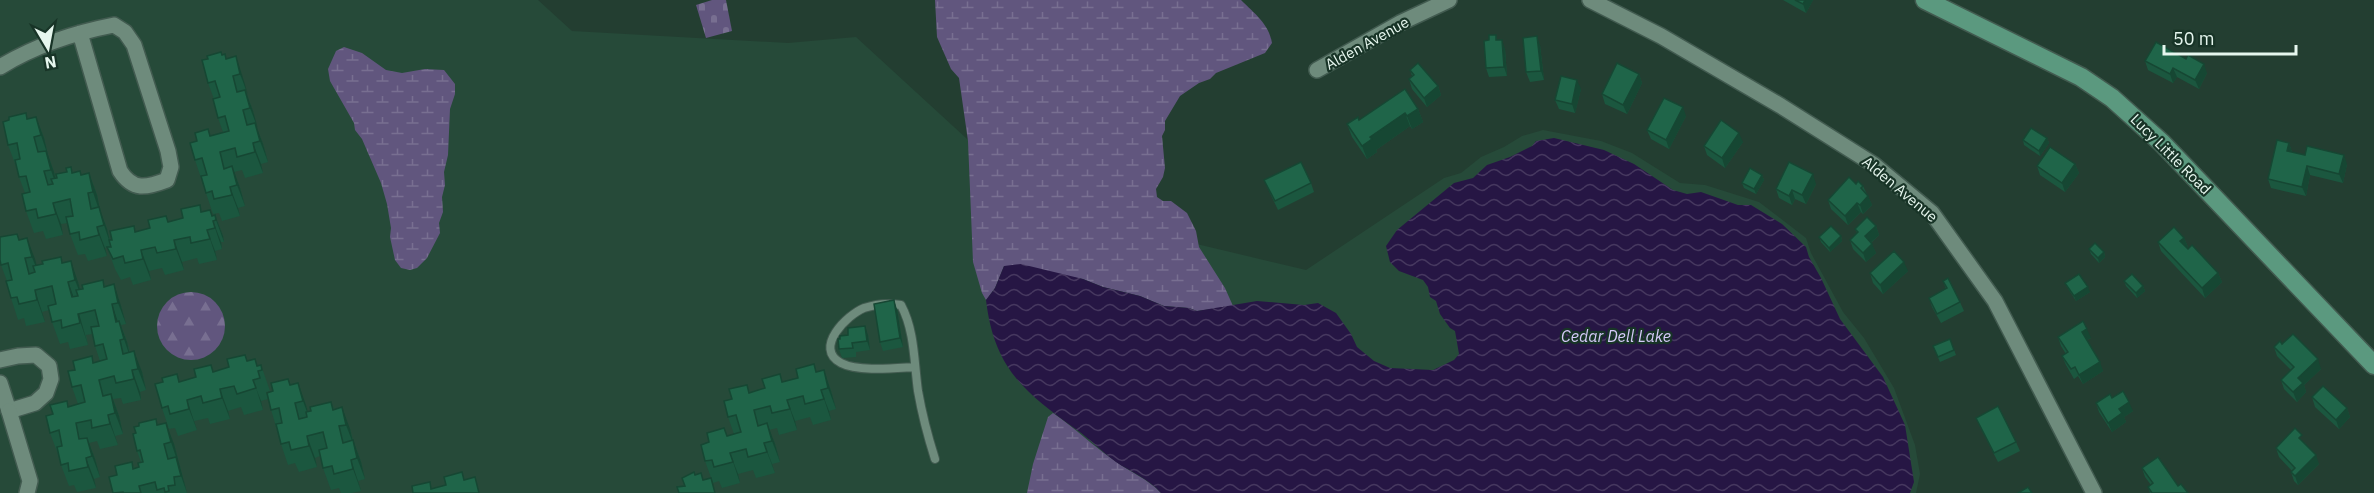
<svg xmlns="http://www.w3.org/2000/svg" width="2374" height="493" font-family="'IBM Plex Sans',sans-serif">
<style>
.built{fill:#264a39}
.forest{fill:url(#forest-firs)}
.wetland{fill:url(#wetland-marsh)}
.cemetery{fill:url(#cemetery-stones)}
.water{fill:url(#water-waves)}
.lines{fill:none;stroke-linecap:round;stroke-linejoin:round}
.lane-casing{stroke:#425b50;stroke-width:10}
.street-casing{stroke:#425b50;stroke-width:18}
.secondary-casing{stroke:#425b50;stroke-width:21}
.lane{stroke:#6e8b7c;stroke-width:8}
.street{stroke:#6e8b7c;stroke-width:15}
.secondary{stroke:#5b997f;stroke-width:18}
.wall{fill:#1b573f}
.shaded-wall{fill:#164733}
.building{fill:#1f6549;stroke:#164733;stroke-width:1.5}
.labels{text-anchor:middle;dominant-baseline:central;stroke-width:4.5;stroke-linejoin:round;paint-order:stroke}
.street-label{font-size:15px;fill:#e6f6ee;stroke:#183427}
.water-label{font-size:16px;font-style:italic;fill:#d5c9f9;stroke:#183427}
</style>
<defs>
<pattern id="forest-firs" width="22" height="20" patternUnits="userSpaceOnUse" patternTransform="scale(1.5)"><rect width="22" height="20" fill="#61567e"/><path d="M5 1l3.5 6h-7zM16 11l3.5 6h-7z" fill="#786f91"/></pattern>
<pattern id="wetland-marsh" width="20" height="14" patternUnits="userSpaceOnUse" patternTransform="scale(1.5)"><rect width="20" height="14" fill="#61567e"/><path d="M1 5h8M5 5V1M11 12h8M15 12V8" fill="none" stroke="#786f91"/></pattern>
<pattern id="cemetery-stones" width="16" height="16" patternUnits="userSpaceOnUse" patternTransform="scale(1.5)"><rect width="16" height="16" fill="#61567e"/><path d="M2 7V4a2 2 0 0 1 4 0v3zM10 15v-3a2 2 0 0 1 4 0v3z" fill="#786f91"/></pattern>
<pattern id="water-waves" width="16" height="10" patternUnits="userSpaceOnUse" patternTransform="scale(1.5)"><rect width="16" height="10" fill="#261644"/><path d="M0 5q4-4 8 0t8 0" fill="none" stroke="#46385f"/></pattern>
</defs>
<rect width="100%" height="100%" fill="#233e31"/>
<polygon class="built" points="0,0 538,0 572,31 788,43 856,37 1041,207 1306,270 1444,178 1461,173 1481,157 1504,147 1522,136 1543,130 1601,141 1632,153 1680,183 1705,185 1759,202 1806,238 1811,253 1843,312 1864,338 1894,388 1915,445 1920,474 1916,493 0,493"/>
<circle class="forest" cx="191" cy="326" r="34"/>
<g class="wetland">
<path d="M935,0h306c13,13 28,24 31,43l-7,10 -49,20 -6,6 -11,4 -19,13 -15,25v9l-3,6 3,32 -2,9 -7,12 1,8 6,4h8l16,12 9,18 3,16 26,41 8,18 -36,5 -8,-3 -25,-2 -24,-10 -37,-9 -20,-8 -79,-13 -9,22 -9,12 -4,-7 -9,-31 -5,-121 -9,-63 -8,-9 -14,-32z"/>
<polygon points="344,47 362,53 386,70 402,73 425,69 444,70 455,84 455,94 450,109 448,155 444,172 445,185 442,197 443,212 439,223 440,233 427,258 417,268 410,270 401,268 395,260 390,237 391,228 387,204 381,183 362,139 355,130 354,123 330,81 328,69 336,51"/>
<path d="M1053,413c22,15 40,33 62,48 15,11 33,18 46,32h-134l6,-29 15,-47z"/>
</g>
<polygon class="cemetery" points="712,0 726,0 732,31 706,38 696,5"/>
<path class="water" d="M1554,138l50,12 30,14 39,26 14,4 14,-2 37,13h13l31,19 24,23 3,10 12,21 19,41 43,58 22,48 9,57 -4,11h-749c-12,-14 -30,-21 -45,-31 -14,-10 -26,-23 -39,-32 -53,-38 -83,-62 -91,-130l9,-12 9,-22 17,-2 62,15 20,8 37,9 24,10 25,2 8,3 60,-10 47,4 14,-2 18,10 15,21 6,13 17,14 16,7 43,2 21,-10 5,-6 -4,-23 -5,-3 -10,-14 -4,-13 -6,-4 -2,-10 -5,-7 -24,-9 -9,-9 -4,-16 11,-16 57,-47 19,-5 14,-13 23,-8 22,-11 4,-5z"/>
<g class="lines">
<g class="lane-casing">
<path id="lane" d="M915,367c-19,1 -57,5 -74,-4 -28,-15 6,-48 23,-55 12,-4 25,-5 37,-3 14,26 13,58 17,86 4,23 10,46 17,68"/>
</g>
<g class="street-casing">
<g id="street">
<polyline points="1590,0 1661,36 1781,106 1873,164 1932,213 1995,301 2094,493"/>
<path d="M0,67c36,-22 73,-34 114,-42l11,7 9,13 34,106 3,16 -4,13c-21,8 -34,11 -47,-9l-40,-138"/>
<polyline points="1317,70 1400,23 1449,0"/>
<polyline points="0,360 18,356 36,355 49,366 51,379 46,393 35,403 9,411 0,383"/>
<polyline points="9,411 30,481 27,493"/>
</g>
</g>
<g class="secondary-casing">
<polyline id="secondary" points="1925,0 2081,77 2112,98 2162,143 2374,365"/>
</g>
<use href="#lane" class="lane"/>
<use href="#street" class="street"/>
<use href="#secondary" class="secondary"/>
</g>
<g class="wall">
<polygon points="1783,0 1813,0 1806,13"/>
<polygon points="1496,35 1497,40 1505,49 1507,76 1489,77 1486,68 1489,40"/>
<polygon points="1540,45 1544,80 1530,82 1526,72"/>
<polygon points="222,55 243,78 247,95 253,111 257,129 263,144 268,162 261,164 263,173 245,178 242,170 234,172 240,188 245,206 238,208 240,216 222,221 219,213 213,214 195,160 197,141 208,129 210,136 223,132 218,118 214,99 208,83"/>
<polygon points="2186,59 2207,73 2199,89 2177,77 2173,83 2148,70 2145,61"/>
<polygon points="1410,70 1438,86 1441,95 1427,107 1412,89 1409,79 1412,76"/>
<polygon points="1639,74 1642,83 1627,114 1605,104 1602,94"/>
<polygon points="1581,89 1575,113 1559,109 1555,100"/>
<polygon points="1418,109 1423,122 1412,129 1410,126 1376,150 1377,152 1367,159 1352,137 1347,124 1359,120"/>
<polygon points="26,113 28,119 36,117 44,138 48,155 56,178 67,172 71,167 73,173 82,175 89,173 97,195 100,210 107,229 110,240 136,232 150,228 166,216 169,222 183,218 200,205 202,212 212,216 215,215 223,236 224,242 221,242 222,249 215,251 217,260 199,264 197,258 182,262 184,270 165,275 162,268 149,271 151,280 133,285 130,277 121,280 115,269 107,247 105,248 107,256 88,261 85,254 78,255 70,234 68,223 61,224 63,235 46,239 43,231 34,233 26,211 25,193 19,177 17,166 16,166 8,145 9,120"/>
<polygon points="1686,116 1669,149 1651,139 1647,130"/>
<polygon points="2047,138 2049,143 2040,156 2024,145 2023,140"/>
<polygon points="1743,142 1725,168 1707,155 1704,146"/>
<polygon points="2289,143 2292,152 2347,164 2343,183 2310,175 2306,196 2271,188 2268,179"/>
<polygon points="2075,164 2079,173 2065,192 2040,175 2037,166"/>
<polygon points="1762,175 1764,180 1756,194 1744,188 1742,183"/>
<polygon points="1264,180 1311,183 1314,192 1278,210 1268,189"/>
<polygon points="1816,184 1806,204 1795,199 1792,205 1779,198 1776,189"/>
<polygon points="1856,184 1863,186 1872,205 1863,214 1861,212 1848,225 1831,209 1828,200"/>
<polygon points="1876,226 1879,235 1871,243 1876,253 1866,262 1853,249 1850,240 1857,233 1855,229"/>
<polygon points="17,234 19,240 27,238 36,265 63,263 78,282 80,289 103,280 105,286 121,306 126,324 121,325 127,342 130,352 142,372 146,390 140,392 141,400 123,404 121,398 113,399 119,416 123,434 115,436 118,445 100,449 97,441 89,443 95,459 100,477 94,479 96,488 77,492 74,485 69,486 61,465 58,454 50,433 53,414 69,406 78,404 72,387 75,370 92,356 94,363 100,361 95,346 92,334 86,335 88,345 70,349 68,342 60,344 52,322 49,310 42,312 45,322 26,326 24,318 18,320 11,298 7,281 1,265"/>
<polygon points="1841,236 1842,241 1830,252 1821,242 1819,237"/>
<polygon points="2184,238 2188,247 2186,248 2218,273 2222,282 2205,298 2161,251 2158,242"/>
<polygon points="2089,249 2104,252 2105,257 2099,263 2091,254"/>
<polygon points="1908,271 1883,294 1873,283 1870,273"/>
<polygon points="1943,281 1960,302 1964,311 1941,323 1932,307 1929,298 1946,289"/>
<polygon points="2124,281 2143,286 2145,291 2137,298 2126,286"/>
<polygon points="2065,283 2090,292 2076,301 2067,287"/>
<polygon points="897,309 903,347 883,351 880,342"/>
<polygon points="868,335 870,350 856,352 856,357 842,358 839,349"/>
<polygon points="2058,337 2091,338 2087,340 2103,371 2083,384 2078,376 2074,379 2066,365 2062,356 2066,354 2061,346"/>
<polygon points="1950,339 1956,355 1940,362 1933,346"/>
<polygon points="2282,344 2321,369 2304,385 2306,392 2297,402 2284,389 2281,380 2291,370 2277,356 2274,347"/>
<polygon points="245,355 247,361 258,366 261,365 270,391 266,392 268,398 273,391 288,379 291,385 298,383 308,412 331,402 334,409 350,429 353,440 361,462 365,479 358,481 361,491 351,493 341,493 339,488 331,490 323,468 320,456 315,458 317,467 299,472 295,463 288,465 281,444 268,399 261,401 263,410 244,415 241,407 228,411 230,419 210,424 208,418 194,421 197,430 178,436 175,428 169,429 162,408 163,382 177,374 180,382 196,377 211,365 214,372 229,367"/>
<polygon points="824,370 831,391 836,409 829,411 831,420 813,425 810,417 795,421 797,430 779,435 777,428 769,430 775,444 780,462 772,464 775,473 756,478 753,470 738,474 740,483 722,488 719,481 713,483 705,461 709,442 724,428 727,436 734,434 728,417 732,399 747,385 750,392 765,388 780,374 782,382"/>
<polygon points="2312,397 2347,408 2350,417 2339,429 2315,407"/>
<polygon points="2112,398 2133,411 2124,417 2126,422 2112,432 2099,412 2096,403"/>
<polygon points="1976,418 2016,442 2020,451 1998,462 1980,427"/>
<polygon points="156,419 158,425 174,444 187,493 113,493 117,475 132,462 134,468 139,467 141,462 137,451 136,433 139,426"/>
<polygon points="2305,443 2319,464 2298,485 2294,481 2291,472 2292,471 2279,457 2276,448"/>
<polygon points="2142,468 2178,486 2188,493 2150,493 2148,487 2151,485 2145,477"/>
</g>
<g class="shaded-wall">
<polygon points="1805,0 1813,0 1806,13 1803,4"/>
<polygon points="1537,36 1540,45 1544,80 1541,71"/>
<polygon points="1502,40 1505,49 1507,76 1504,67"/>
<polygon points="236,56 243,78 248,95 240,74"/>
<polygon points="2204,64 2207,73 2199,89 2195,80"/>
<polygon points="2173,68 2177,77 2173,83 2170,74"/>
<polygon points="1639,74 1642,83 1627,114 1623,105"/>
<polygon points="1577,80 1581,89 1575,113 1572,104"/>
<polygon points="1438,86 1441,95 1427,107 1424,98"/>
<polygon points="245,90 253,111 258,129 250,108"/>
<polygon points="1683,107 1686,116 1669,149 1666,140"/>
<polygon points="1418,109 1423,122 1412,129 1407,116"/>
<polygon points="1405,113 1410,126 1376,150 1377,152 1367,159 1362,146 1370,137"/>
<polygon points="36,117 44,138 48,155 54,172 58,191 51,170 47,153 41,135"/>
<polygon points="255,123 263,144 268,162 260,141"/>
<polygon points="1739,133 1743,142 1725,168 1722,158"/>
<polygon points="2047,138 2049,143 2040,156 2039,151"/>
<polygon points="253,143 261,164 263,173 255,152"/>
<polygon points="2289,143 2292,152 2287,151"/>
<polygon points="2344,155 2347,164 2343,183 2339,174"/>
<polygon points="2075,164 2079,173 2065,192 2062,183"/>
<polygon points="232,166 240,188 245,206 237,185"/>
<polygon points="2307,166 2310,175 2306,196 2302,187"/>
<polygon points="89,173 97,195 100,210 107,229 111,246 93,192"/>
<polygon points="1813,174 1816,184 1806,204 1802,195"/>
<polygon points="1762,175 1764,180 1756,194 1754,189"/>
<polygon points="230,187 238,208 240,216 232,195"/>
<polygon points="1792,190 1795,199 1792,205 1789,196"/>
<polygon points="1868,196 1872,205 1863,214 1860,205"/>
<polygon points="53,203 61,224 63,235 56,214"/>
<polygon points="1857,203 1861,212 1848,225 1845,216"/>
<polygon points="215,215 223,236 224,242 216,220"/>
<polygon points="213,221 221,242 222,249 215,228"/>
<polygon points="1876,226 1879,235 1868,245 1865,236"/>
<polygon points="97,227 105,248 107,256 99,235"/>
<polygon points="207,230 215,251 217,260"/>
<polygon points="1841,236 1842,241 1830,252 1829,248"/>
<polygon points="27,238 35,259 40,278 32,257"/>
<polygon points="2184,238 2188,247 2183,250 2180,241"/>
<polygon points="174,240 182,262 184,270 176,249"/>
<polygon points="1872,244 1876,253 1866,262 1863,253"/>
<polygon points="141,250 149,271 151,280 143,259"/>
<polygon points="2104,252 2105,257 2099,263 2098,258"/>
<polygon points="71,261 78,282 83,301 75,280"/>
<polygon points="1904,262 1908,271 1883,294 1880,285"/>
<polygon points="2218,273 2222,282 2205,298 2202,288"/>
<polygon points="68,282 76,303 88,345 72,297"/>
<polygon points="114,284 121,306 126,324 118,303"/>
<polygon points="2143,286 2145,291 2137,298 2136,293"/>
<polygon points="2088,287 2090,292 2076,301 2074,296"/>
<polygon points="35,290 42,312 45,322 37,300"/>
<polygon points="894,300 897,309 903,347 900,338"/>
<polygon points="112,304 119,325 116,322"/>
<polygon points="119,321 127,342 131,360 124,339"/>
<polygon points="865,326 868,335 870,350 867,341"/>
<polygon points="2087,329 2091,338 2085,341 2082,332"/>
<polygon points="134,351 142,372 146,390 138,369"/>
<polygon points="2318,359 2321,369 2304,385 2306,392 2297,402 2293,392 2298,378"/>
<polygon points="2100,362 2103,371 2083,384 2079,375"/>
<polygon points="211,365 228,411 230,419 222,398"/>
<polygon points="132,370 140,392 141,400 134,379"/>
<polygon points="824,370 831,391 836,409 828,388"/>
<polygon points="253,380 261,401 263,410 256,388"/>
<polygon points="298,383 306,405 311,423 303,401"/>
<polygon points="821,390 829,411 831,420"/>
<polygon points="111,394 119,416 123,434 115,413"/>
<polygon points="187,400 197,430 189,409"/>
<polygon points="787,400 795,421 797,430"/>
<polygon points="2129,402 2133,411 2124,417 2126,422 2112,432 2108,423 2119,409"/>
<polygon points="342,407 350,429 354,446 346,425"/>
<polygon points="2347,408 2350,417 2339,429 2336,420"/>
<polygon points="108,415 118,445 110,424"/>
<polygon points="166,423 174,444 187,493 181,476 177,460 171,442"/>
<polygon points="767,423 775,444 780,462 772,441"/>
<polygon points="307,436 315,458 317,467 309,446"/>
<polygon points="87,438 95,459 100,477 92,456"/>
<polygon points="353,440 361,462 365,479 357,458"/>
<polygon points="764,443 772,464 775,473 767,452"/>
<polygon points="730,453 738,474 740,483"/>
<polygon points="2316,455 2319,464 2298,485 2295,476"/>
<polygon points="86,458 94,479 96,488 88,467"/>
<polygon points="351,460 358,481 361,491 353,469"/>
</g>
<g class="building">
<polygon points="1795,0 1805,0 1803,4"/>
<polygon points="1489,35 1496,35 1496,40 1502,40 1504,67 1486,68 1484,41 1489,40"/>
<polygon points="1537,36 1541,71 1526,72 1523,38"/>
<polygon points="2156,42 2186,59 2188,55 2204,64 2195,80 2173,68 2170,74 2145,61"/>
<polygon points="221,52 222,55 225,54 226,59 236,56 240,74 233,76 237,92 245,90 250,108 243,110 247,125 255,123 260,141 253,143 255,152 237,157 235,148 220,152 224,169 232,166 237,185 230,187 232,195 214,199 212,191 206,193 201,176 207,175 202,158 195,160 190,143 197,141 195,133 208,129 210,136 229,131 225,116 218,118 213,99 220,97 215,81 208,83 202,60 208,59 207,56"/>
<polygon points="1418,63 1438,86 1424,98 1409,79 1414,75 1410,70"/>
<polygon points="1617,63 1639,74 1623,105 1602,94"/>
<polygon points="1561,76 1577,80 1572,104 1555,100"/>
<polygon points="1405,89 1418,109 1407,116 1405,113 1370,137 1372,139 1362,146 1347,124 1358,117 1359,120"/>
<polygon points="1664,98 1683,107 1666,140 1647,130"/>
<polygon points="26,113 27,119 36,117 41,135 34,137 38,152 46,151 51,170 44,171 48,185 53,184 51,179 57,178 56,174 67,172 66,168 71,167 72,173 80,171 81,175 89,173 93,192 88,193 91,209 99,207 104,225 97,227 99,235 80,240 79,232 70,234 66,217 73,216 70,199 53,203 56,214 38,218 36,209 26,211 22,194 30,192 26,176 19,177 15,160 20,159 17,143 8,145 3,122 9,120 9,117"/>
<polygon points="1721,120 1739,133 1722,158 1704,146"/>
<polygon points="2031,128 2047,138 2039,151 2023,140"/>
<polygon points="2277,140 2289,143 2287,151 2305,155 2307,146 2344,155 2339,174 2307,166 2302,187 2268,179"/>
<polygon points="2050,147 2075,164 2062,183 2037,166"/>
<polygon points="1301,162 1311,183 1275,201 1264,180"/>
<polygon points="1789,162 1813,174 1802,195 1792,190 1789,196 1776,189"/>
<polygon points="1750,168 1762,175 1754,189 1742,183"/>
<polygon points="1849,177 1856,184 1858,181 1863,186 1861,188 1868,196 1860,205 1857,203 1845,216 1828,200"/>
<polygon points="200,205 201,212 210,210 212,216 215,215 216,220 213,221 215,228 207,230 210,239 191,243 190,237 174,240 176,249 157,253 155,247 141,250 143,259 125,263 123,256 113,259 107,247 111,247 109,240 112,240 110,231 134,226 135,232 150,228 148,220 166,216 168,222 183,218 181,209"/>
<polygon points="1867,217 1876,226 1865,236 1872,244 1863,253 1850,240 1858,232 1855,229"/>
<polygon points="1831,226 1841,236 1829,248 1819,237"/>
<polygon points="2174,227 2184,238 2180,241 2188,249 2192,245 2218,273 2202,288 2158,242"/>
<polygon points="17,234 19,240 27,238 32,257 25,258 29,274 35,272 33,266 43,264 42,261 61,257 62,263 71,261 75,280 68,282 72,297 78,296 76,290 83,289 82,285 103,280 104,287 114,284 118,303 112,304 116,322 119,321 124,339 120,340 123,354 134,351 138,369 132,370 134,379 116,383 114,376 99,380 103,396 111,394 115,413 108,415 110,424 92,428 91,420 76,423 79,439 87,438 92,456 86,458 88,467 69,471 68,463 61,465 57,447 62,446 59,430 50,433 46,416 53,414 50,405 67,401 68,407 85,402 81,385 72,387 68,371 75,370 73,361 92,356 93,363 107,359 103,344 95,346 91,327 99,326 95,310 78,314 80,323 62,328 61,320 52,322 48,306 56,304 52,286 35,290 37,300 19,304 17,297 11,298 6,281 12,280 8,263 1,265 0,260 0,237"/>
<polygon points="2095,243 2104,252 2098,258 2089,249"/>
<polygon points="1894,251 1904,262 1880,285 1870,273"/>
<polygon points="2079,274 2088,287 2074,296 2065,283"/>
<polygon points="2132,274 2143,286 2136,293 2124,281"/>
<polygon points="1948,278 1960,302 1937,314 1929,298 1947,288 1943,281"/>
<polygon points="894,300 900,338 880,342 874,304"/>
<polygon points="2083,321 2087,329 2082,332 2100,362 2079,375 2075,367 2071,369 2062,356 2068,352 2058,337"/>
<polygon points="865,326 867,341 852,343 853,348 839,349 838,339 840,339 840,336 848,335 848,328"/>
<polygon points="2293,334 2318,359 2298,378 2303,383 2293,392 2281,380 2294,367 2274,347 2280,341 2282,344"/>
<polygon points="1950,339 1954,350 1938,357 1933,346"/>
<polygon points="245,355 247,361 255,359 257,366 261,365 262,370 258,371 260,378 253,380 256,388 237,394 234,386 220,389 222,398 203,403 201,396 187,400 189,409 170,414 168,406 162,408 155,384 163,382 162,378 177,374 179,382 196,377 194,369 211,365 213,372 229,367 227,359"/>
<polygon points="814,364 816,372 824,370 828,388 821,390 824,399 805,404 803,396 787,400 790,409 772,413 770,406 754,410 758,426 767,423 772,441 764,443 767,452 748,457 746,449 730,453 733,462 714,467 712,460 705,461 701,445 709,442 707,433 724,428 727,436 741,432 736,415 728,417 724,401 732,399 729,389 747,385 749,393 765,388 762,379 780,374 782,382 798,378 796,369"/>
<polygon points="288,379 290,385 298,383 303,401 295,403 299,419 307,417 306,412 311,411 310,407 331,402 333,410 342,407 346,425 339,426 343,443 353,440 357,458 351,460 353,469 334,474 332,466 323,468 319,450 327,448 323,432 307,436 309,446 291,450 289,442 281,444 276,424 282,423 279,408 271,410 267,393 273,391 271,383"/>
<polygon points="2323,386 2347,408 2336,420 2312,397"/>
<polygon points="2123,391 2129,402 2119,409 2122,413 2108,423 2096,403 2110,394 2112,398"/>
<polygon points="1998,406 2016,442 1994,453 1976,418"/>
<polygon points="156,419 157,425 166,423 171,442 164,444 168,459 176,457 181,476 174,477 175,485 168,486 169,491 165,492 164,488 157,490 155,482 139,486 141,493 123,493 123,492 113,493 109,477 117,475 115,466 132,462 133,469 139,467 138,463 143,462 140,450 137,451 133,434 136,433 134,427 139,426 139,423"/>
<polygon points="2295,428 2302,435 2299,438 2316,455 2295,476 2291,472 2295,468 2276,448"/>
<polygon points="2158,457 2178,486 2181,484 2188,493 2152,493 2148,487 2153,483 2142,468"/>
<polygon points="462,472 464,480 475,477 479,493 413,493 412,486 430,482 431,489 446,485 444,477"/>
<polygon points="694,472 695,475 701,473 703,480 711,478 715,493 679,493 677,487 685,486 682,478"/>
<polygon points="2028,487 2032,493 2018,493"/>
</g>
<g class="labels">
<g class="street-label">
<text transform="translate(1367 43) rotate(-29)">Alden Avenue</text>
<text transform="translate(2171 154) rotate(45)">Lucy Little Road</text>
<text transform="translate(1900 189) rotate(40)">Alden Avenue</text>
</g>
<g class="water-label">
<text x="1616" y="336">Cedar Dell Lake</text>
</g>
</g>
<g transform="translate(48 48) rotate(170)" stroke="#183427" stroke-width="4.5" paint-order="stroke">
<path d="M0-4.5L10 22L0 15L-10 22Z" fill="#e6f6ee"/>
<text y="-9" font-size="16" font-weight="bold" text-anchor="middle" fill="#e6f6ee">N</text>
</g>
<path d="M2164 45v9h132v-9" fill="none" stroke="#e6f6ee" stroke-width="3"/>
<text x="2173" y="45" font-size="18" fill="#e6f6ee" stroke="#183427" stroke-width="4.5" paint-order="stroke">50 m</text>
</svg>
